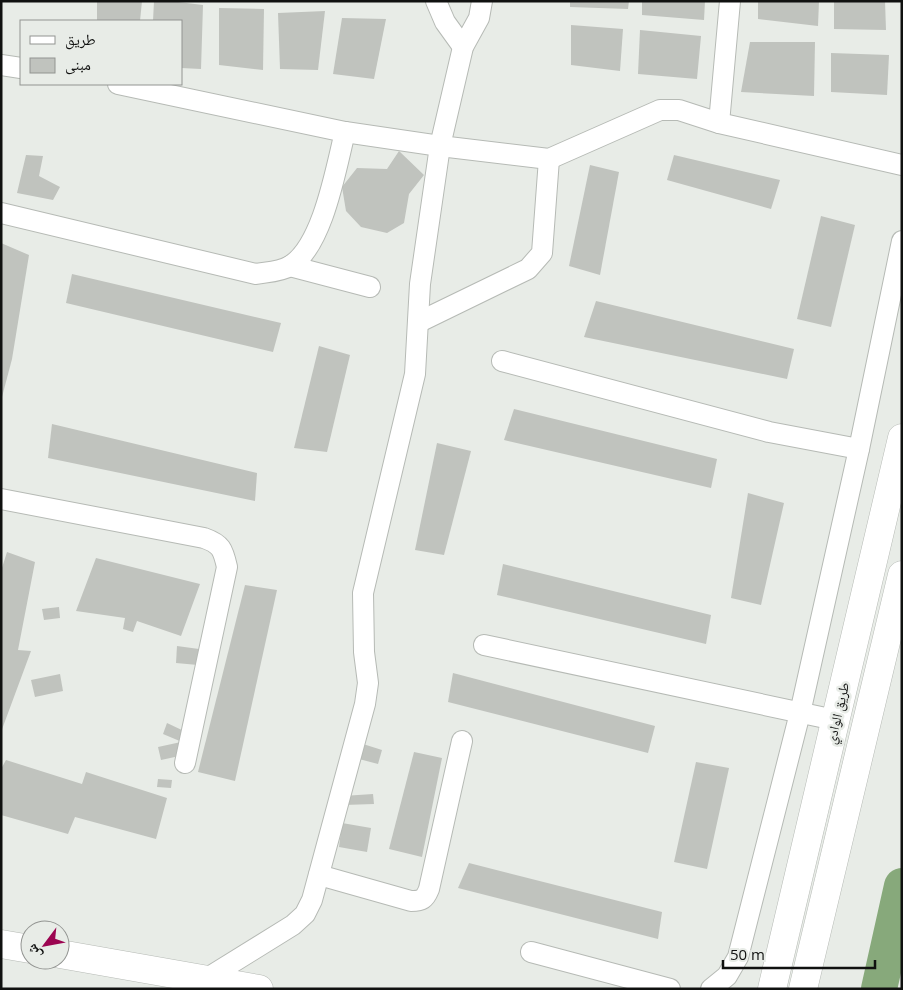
<svg xmlns="http://www.w3.org/2000/svg" width="903" height="990" font-family="'Open Sans','Noto Naskh Arabic',sans-serif">
<style>
.lines{fill:none;stroke-linecap:round;stroke-linejoin:round}
.river{stroke:#87a97b;stroke-width:36}
.building{fill:#c0c3be}
.street-casing{stroke:#b6bab5;stroke-width:22}
.secondary-casing{stroke:#b6bab5;stroke-width:29}
.street{stroke:#fff;stroke-width:20}
.secondary{stroke:#fff;stroke-width:28}
.labels{text-anchor:middle;dominant-baseline:central;stroke-width:5;stroke-linejoin:round;paint-order:stroke}
.street-label{font-size:14px;fill:#101110;stroke:#e8ece7}
</style>
<rect width="100%" height="100%" fill="#e8ece7"/>
<g class="lines">
<polyline class="river" points="879,989 902,886"/>
</g>
<g class="building">
<polygon points="97,1 142,1 140,21 97,21"/>
<polygon points="154,1 170,1 203,5 201,69 181,68 181,21 153,21"/>
<polygon points="570,1 629,1 628,9 570,7"/>
<polygon points="642,1 705,1 704,20 642,15"/>
<polygon points="758,1 819,1 818,26 758,19"/>
<polygon points="834,1 885,1 886,30 834,29"/>
<polygon points="219,8 264,9 263,70 219,65"/>
<polygon points="325,11 318,70 280,69 278,13"/>
<polygon points="342,18 386,19 374,79 333,74"/>
<polygon points="571,25 623,29 620,71 571,65"/>
<polygon points="640,30 701,36 697,79 638,74"/>
<polygon points="750,42 815,42 814,96 741,92"/>
<polygon points="831,53 889,55 887,95 831,92"/>
<polygon points="399,151 424,175 409,194 404,223 387,233 361,227 346,211 342,187 357,168 387,169"/>
<polygon points="26,155 43,156 39,176 60,187 53,200 17,193"/>
<polygon points="674,155 780,180 771,209 667,180"/>
<polygon points="590,165 619,172 600,275 569,266"/>
<polygon points="821,216 855,225 831,327 797,319"/>
<polygon points="1,243 29,255 12,359 2,397"/>
<polygon points="72,274 281,323 273,352 66,303"/>
<polygon points="596,301 794,349 787,379 584,337"/>
<polygon points="319,346 350,355 327,452 294,448"/>
<polygon points="514,409 717,459 711,488 504,440"/>
<polygon points="52,424 257,473 255,501 48,458"/>
<polygon points="437,443 471,451 444,555 415,550"/>
<polygon points="748,493 784,503 761,605 731,598"/>
<polygon points="7,552 35,562 18,650 31,651 1,732 1,571"/>
<polygon points="96,558 200,584 181,636 137,621 133,632 123,629 125,618 76,611"/>
<polygon points="503,564 711,615 706,644 497,595"/>
<polygon points="245,585 277,590 235,781 198,772"/>
<polygon points="59,607 60,618 44,620 42,609"/>
<polygon points="177,646 199,649 198,665 176,663"/>
<polygon points="453,673 655,726 648,753 448,702"/>
<polygon points="60,674 63,691 35,697 31,680"/>
<polygon points="167,723 186,732 182,742 163,734"/>
<polygon points="181,742 184,755 161,760 158,747"/>
<polygon points="363,744 382,750 378,764 359,759"/>
<polygon points="414,752 442,758 422,857 389,849"/>
<polygon points="6,760 82,784 86,772 167,798 156,839 75,817 68,834 1,815 1,769"/>
<polygon points="696,762 729,768 707,869 674,862"/>
<polygon points="158,779 172,780 171,788 157,787"/>
<polygon points="373,794 374,804 344,805 343,796"/>
<polygon points="342,823 371,828 367,852 339,847"/>
<polygon points="469,863 662,912 658,939 458,888"/>
</g>
<g class="lines">
<g class="street-casing">
<g id="street">
<polyline points="436,1 445,22 463,47"/>
<polyline points="730,1 719,123 902,165"/>
<polyline points="1,65 21,68"/>
<polyline points="118,84 345,132 440,146 549,159 660,110 679,110 719,123"/>
<path d="M1,213l255,61c11,-2 24,-2 34,-8 33,-20 46,-98 55,-134"/>
<polyline points="290,266 370,287"/>
<polyline points="419,322 528,269 542,253 549,159"/>
<polyline points="502,361 769,432 859,449"/>
<path d="M1,499l203,39c17,6 19,11 23,29l-42,196"/>
<polyline points="484,645 835,720"/>
<path d="M319,875l92,26c11,0 14,-2 18,-12l33,-148"/>
<polyline points="531,952 670,989"/>
<polyline points="201,982 293,925 305,914 312,900 365,704 368,683 364,652 363,593 415,374 420,284 440,146 463,47 479,18 482,1"/>
<polyline points="711,989 727,976 738,957 800,713 859,449 902,241"/>
</g>
</g>
<g class="secondary-casing">
<g id="secondary">
<polyline points="1,944 30,949"/>
<polyline points="60,954 259,989"/>
<polyline points="772,989 902,438"/>
<polyline points="803,989 902,575"/>
</g>
</g>
<use href="#street" class="street"/>
<use href="#secondary" class="secondary"/>
</g>
<g class="labels">
<g class="street-label">
<text transform="translate(837 713) rotate(-77)">طريق الوادي</text>
</g>
</g>
<rect width="903" height="990" fill="none" stroke="#101110" stroke-width="5"/>
<rect x="20" y="20" width="162" height="65" fill="#e8ece7" stroke="#929491"/>
<rect x="30" y="36" width="25" height="8" fill="#ffffff" stroke="#929491"/>
<text x="65" y="45" font-size="15" fill="#101110">طريق</text>
<rect x="30" y="58" width="25" height="15" fill="#c0c3be" stroke="#929491"/>
<text x="65" y="70" font-size="15" fill="#101110">مبنى</text>
<g transform="translate(45 945) rotate(238)"><circle r="24" fill="#e8ece7" stroke="#929491"/>
<path d="M0-4L9 19L0 12L-9 19Z" fill="#9c0551"/>
<text y="-8" font-size="14" font-weight="bold" text-anchor="middle" fill="#101110">ش</text>
</g>
<path d="M723 960v8h152v-8" fill="none" stroke="#101110" stroke-width="2.5"/>
<text x="730" y="960" font-size="15" fill="#101110" stroke="#e8ece7" stroke-width="4" paint-order="stroke">50 m</text>
</svg>
